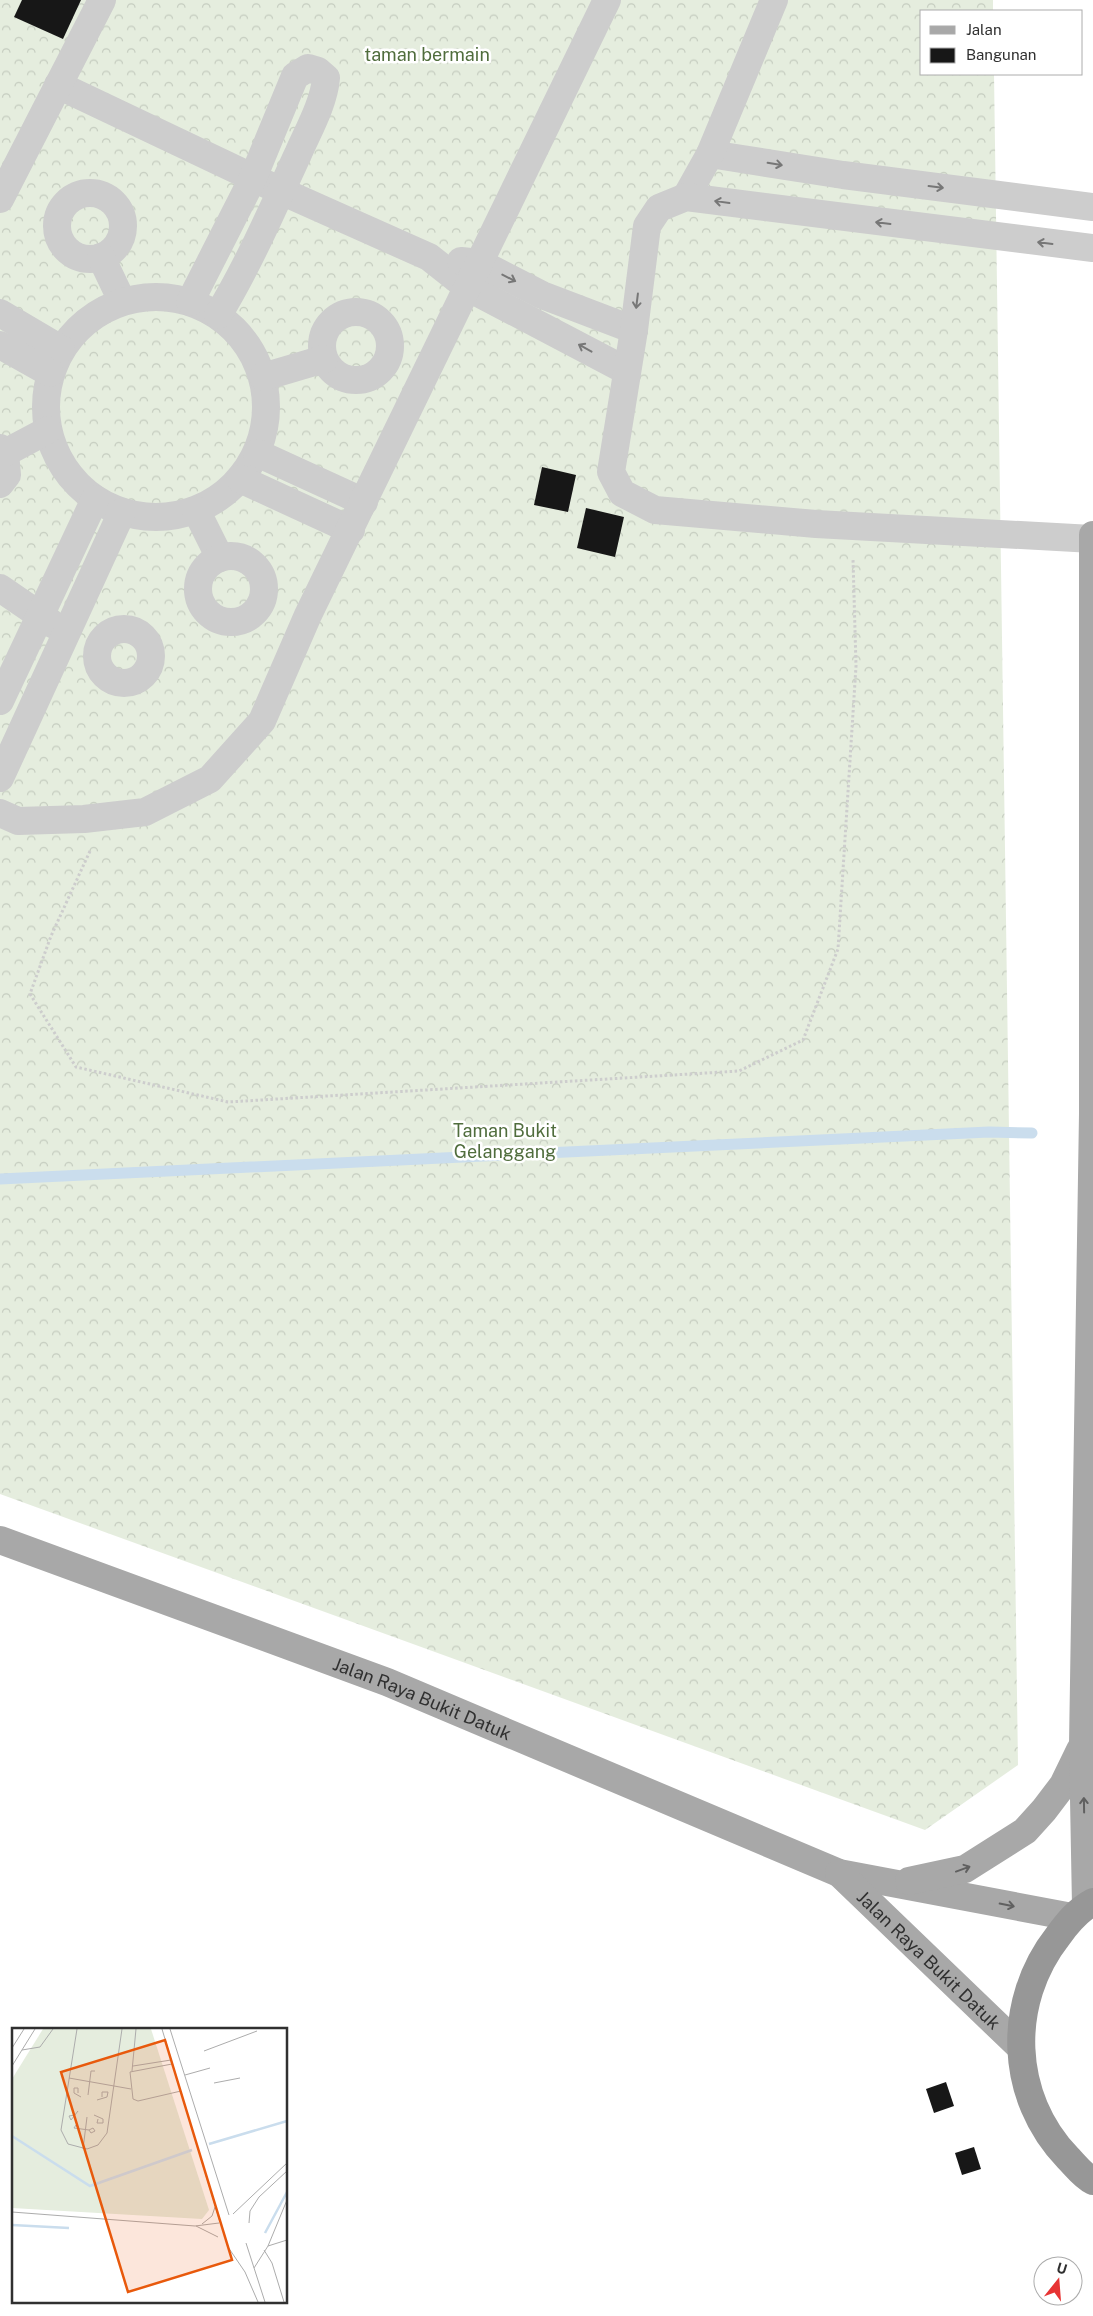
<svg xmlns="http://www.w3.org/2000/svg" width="1093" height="2316" font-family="'Public Sans',sans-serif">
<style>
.forest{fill:url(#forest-crowns)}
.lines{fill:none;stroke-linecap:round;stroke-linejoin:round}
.stream{stroke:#cadded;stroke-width:11}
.building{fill:#171717}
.path{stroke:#cdcdcd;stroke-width:3;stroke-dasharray:2.5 2.5;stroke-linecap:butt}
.minor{stroke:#cdcdcd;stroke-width:28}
.major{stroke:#a8a8a8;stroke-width:28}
.highway{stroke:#979797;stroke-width:28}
.oneway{stroke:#777}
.oneway2{stroke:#606060}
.labels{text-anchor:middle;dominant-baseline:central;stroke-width:5;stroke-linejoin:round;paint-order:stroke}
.park-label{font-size:18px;fill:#506d3d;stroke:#fff}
.street-label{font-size:18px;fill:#303030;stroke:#fff}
.inset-river{fill:none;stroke:#cadded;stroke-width:2.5}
.inset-road{fill:none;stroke:#acacac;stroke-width:1}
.view{fill:#e8590c;fill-opacity:0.15;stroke:#e8590c;stroke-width:2.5}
.inset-edge{fill:none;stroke:#303030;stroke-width:2.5}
</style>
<defs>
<pattern id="forest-crowns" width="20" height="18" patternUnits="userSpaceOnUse" patternTransform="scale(1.25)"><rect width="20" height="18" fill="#e5edde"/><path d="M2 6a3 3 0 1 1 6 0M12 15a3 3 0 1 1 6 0" fill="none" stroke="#c5ccbf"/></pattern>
</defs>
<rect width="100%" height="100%" fill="#fff"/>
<polygon class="forest" points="0,0 993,0 993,11 922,11 922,74 994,74 1018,1765 925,1830 0,1494"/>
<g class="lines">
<polyline class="stream" points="0,1179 989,1132 1032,1133"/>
</g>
<g class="building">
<polygon points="22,0 81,0 63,39 14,17"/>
<polygon points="542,467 576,475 568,512 534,505"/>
<polygon points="586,508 624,517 615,557 577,548"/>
<polygon points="946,2082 954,2106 934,2113 926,2089"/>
<polygon points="974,2147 981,2169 962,2175 955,2153"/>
</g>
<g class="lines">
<polyline class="path" points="90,851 51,936 30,994 76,1067 228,1102 739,1071 803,1040 838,949 856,666 853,559"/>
<g class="minor">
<polyline points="58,85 281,191 429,257 467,287 627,371"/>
<polyline points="710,154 843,175 1093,207"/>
<circle cx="90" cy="226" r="33"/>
<polyline points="686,197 710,154 774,0"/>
<polyline points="0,199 102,0"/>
<polyline points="101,257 122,301"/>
<polyline points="461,261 480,263 542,295 634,330"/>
<circle cx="156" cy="407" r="110"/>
<path d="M190,302l63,-124 42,-102 13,-8 10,3 8,7c-2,25 -18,53 -28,76 -25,54 -49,110 -80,161"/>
<circle cx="356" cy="346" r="34"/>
<polyline points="0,313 61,349"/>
<polyline points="0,345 50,373"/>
<polyline points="263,377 324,359"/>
<polyline points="0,448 5,453 7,475 0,484"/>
<polyline points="5,453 48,430"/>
<polyline points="257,453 364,502"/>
<polyline points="240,479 351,530"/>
<polyline points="196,510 220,558"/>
<polyline points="1093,539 816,524 655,510 622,493 611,472 634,330 647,226 659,208 686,197 1093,248"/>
<circle cx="231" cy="589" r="33"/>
<polyline points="0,588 54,625"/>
<circle cx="124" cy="656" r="27"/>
<polyline points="0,701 95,499"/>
<polyline points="0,778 122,512"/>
<polyline points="0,813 18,821 84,819 145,812 210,779 262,721 308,615 607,0"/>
</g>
<g class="major">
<path id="s1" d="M0,1540l387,142 452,191 233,44"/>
<path id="s2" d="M839,1873l181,174"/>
<polyline points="909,1881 965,1869 1025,1831 1044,1810 1063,1785 1080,1750"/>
<polyline points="1086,1906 1083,1745 1093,1114 1093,535"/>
</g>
<path class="highway" d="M1093,1902c-15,8 -25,20 -35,34 -52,66 -49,161 10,222 8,8 15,18 25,23"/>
</g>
<defs><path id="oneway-shaft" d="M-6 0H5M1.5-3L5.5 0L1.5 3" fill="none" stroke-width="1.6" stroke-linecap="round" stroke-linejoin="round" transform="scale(1.25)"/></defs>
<g class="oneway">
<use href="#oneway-shaft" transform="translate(775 164) rotate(9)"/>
<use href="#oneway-shaft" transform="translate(936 187) rotate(7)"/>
<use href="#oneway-shaft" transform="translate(722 202) rotate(-172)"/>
<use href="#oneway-shaft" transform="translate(883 223) rotate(-173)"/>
<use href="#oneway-shaft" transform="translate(1045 243) rotate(-173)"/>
<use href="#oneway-shaft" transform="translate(509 278) rotate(27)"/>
<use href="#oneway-shaft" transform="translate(637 301) rotate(97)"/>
<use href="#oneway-shaft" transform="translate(585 348) rotate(-151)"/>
</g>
<g class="oneway2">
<use href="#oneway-shaft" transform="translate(1084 1805) rotate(-91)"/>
<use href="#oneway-shaft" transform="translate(963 1869) rotate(-20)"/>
<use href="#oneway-shaft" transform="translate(1007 1905) rotate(11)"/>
</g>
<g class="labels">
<g class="park-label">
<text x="427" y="54">taman bermain</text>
<text x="505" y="1130">Taman Bukit<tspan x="505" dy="21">Gelanggang</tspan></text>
</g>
<g class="street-label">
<text stroke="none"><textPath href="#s1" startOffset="451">Jalan Raya Bukit Datuk</textPath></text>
<text stroke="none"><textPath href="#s2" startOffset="125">Jalan Raya Bukit Datuk</textPath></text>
</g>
</g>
<g transform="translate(12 2028)">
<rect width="275" height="275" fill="#fff"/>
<path d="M31,1h108l58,181 -7,9 -190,-11v-129z" fill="#e5edde"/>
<path class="inset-river" d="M0,108l78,50 102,-36M197,116l78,-23M0,197l57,3M253,205l22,-41"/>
<path class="inset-road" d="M65,1l-16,101 7,14 19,5 11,-4 9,-12 15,-104M150,1l58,193M158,1l59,186M0,20l12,-19M10,22l18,-3 13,-18M192,23l53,-20M160,36l-42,8 3,27 5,2 43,-10M0,38l23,-37M121,38l38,-6M120,43l4,-42M173,47l25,-7M57,50l62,11M202,55l26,-5M66,65v-5h-4v5l7,4M76,67l3,-24h4M85,72l10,-3 1,-5h-6v5M63,87l-6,1 2,4 7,-9M82,87l9,4v4h-6l1,-4M66,100l-2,-3 -2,3 15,2 4,-2 2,3 -4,2 -2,-3M71,121l4,-32M0,184l183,14 24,-3M221,186l54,-51M237,195l1,-12 9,-14 28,-26M190,196l10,-8 3,-9M184,198l22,11M234,215l19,59M256,218l19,-6M216,219l17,25 13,30M252,222l8,13 12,39M242,240l14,-22 19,-46"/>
<path class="view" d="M153,12l67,220 -104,32 -67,-220z"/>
<rect width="275" height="275" class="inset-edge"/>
</g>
<rect x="920" y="10" width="162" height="65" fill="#ffffff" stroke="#acacac"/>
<rect x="930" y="26" width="25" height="8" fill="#a8a8a8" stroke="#acacac"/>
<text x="966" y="35" font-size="15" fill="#303030">Jalan</text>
<rect x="930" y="48" width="25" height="15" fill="#171717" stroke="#acacac"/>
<text x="966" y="60" font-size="15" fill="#303030">Bangunan</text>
<g transform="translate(1058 2281) rotate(17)"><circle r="24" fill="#ffffff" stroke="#acacac"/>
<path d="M0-4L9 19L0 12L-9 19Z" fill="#e73333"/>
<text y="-8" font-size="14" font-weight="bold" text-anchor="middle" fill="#303030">U</text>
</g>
</svg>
